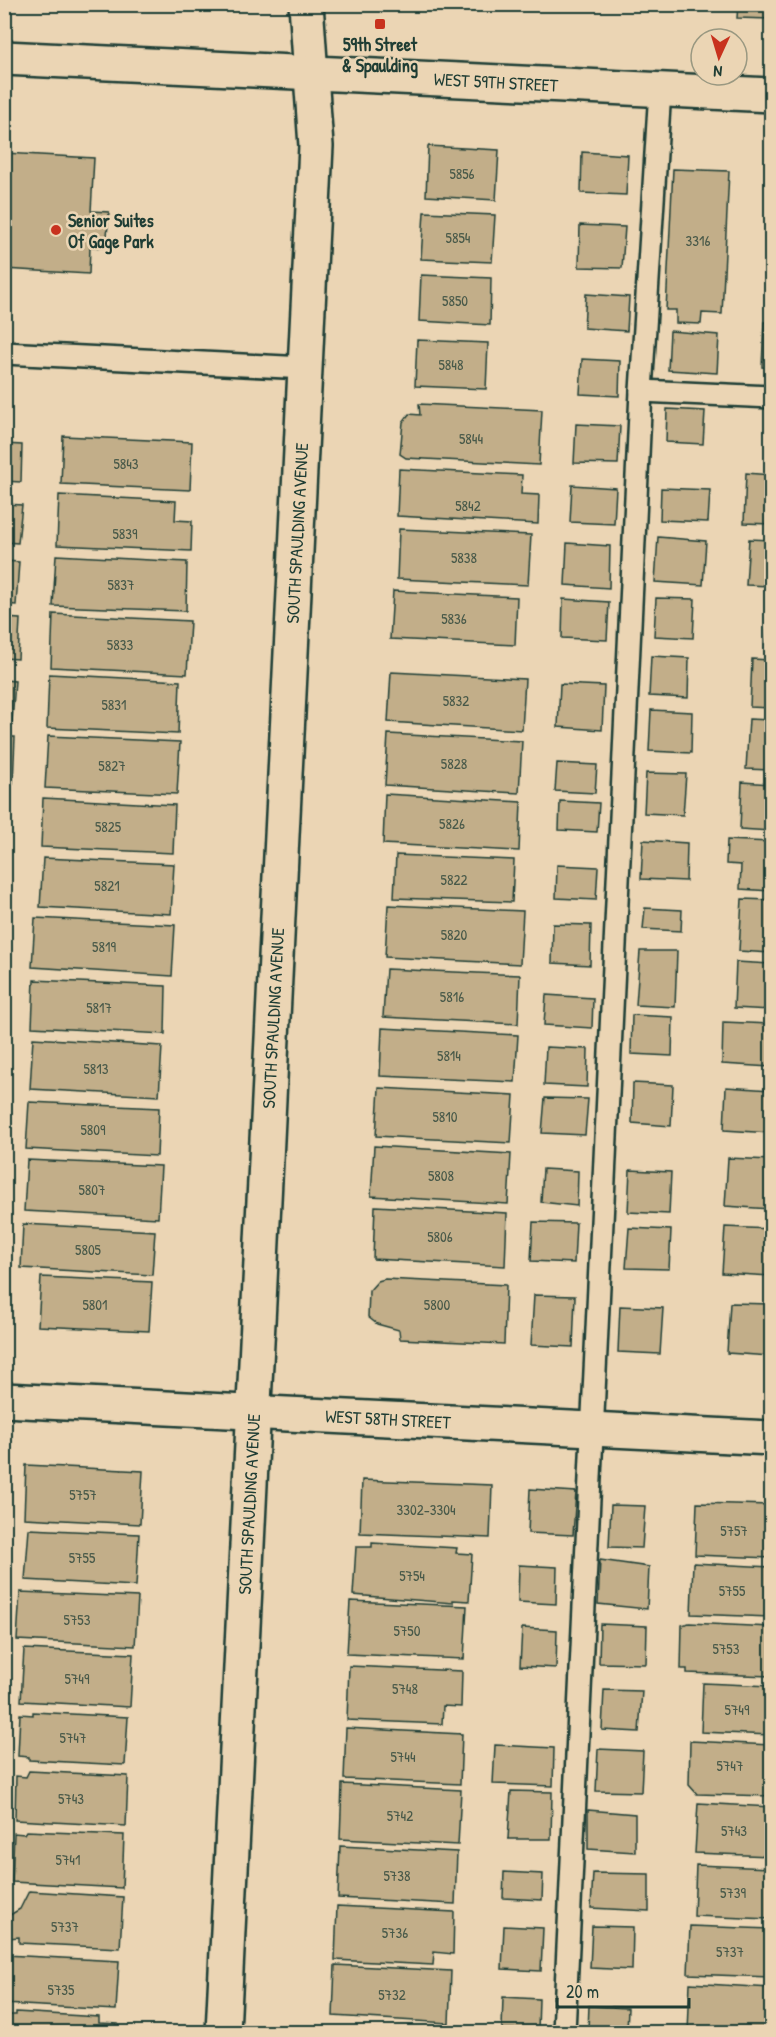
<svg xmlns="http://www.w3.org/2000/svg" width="776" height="2037" font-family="'Patrick Hand',sans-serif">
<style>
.building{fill:#c2ae89;stroke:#1f3d34;stroke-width:1.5}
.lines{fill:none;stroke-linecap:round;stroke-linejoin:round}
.service-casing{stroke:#1f3d34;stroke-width:26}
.minor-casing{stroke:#1f3d34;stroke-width:38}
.tertiary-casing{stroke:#1f3d34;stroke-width:38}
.service{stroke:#ebd5b4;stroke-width:21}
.minor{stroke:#ebd5b4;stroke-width:33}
.tertiary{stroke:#ebd5b4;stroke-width:33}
.poi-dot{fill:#c8321e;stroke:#ebd5b4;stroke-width:2}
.labels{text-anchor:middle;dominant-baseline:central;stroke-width:5;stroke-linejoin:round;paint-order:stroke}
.number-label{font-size:15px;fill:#485949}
.poi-label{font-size:18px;font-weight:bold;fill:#1f3d34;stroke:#ebd5b4}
.street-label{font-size:18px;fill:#1f3d34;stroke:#ebd5b4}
</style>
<rect width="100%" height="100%" fill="#ebd5b4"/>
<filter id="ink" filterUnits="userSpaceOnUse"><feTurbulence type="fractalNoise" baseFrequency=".0167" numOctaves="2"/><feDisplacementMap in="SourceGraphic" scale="12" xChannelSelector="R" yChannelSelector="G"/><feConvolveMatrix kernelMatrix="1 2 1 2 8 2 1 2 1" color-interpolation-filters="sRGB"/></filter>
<g filter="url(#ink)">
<g class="building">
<polygon points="738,4 772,4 772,19 737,18"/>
<polygon points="428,146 499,150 496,200 426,196"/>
<polygon points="582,152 628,155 626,195 581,193"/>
<polygon points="4,153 94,158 91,211 109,212 106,248 90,247 89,274 4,269"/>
<polygon points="673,169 729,171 722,314 702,313 701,324 676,323 676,310 666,310"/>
<polygon points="424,212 495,215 492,262 421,259"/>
<polygon points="580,225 625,227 622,268 579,267"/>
<polygon points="421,275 491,278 490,325 419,321"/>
<polygon points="586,294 629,297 627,331 584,328"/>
<polygon points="764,322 772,322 772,368 762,367"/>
<polygon points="670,331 719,335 717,373 668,370"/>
<polygon points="417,340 488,343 486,389 415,386"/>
<polygon points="582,359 620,361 619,396 580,394"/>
<polygon points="419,404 542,410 539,465 406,458 400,454 403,422 409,414 420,415"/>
<polygon points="667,409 705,411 703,444 666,442"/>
<polygon points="576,424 620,426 618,464 574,463"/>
<polygon points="63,436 192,442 190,490 61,484"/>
<polygon points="4,444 22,445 21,482 4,481"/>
<polygon points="399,469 522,475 521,494 539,495 538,524 397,516"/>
<polygon points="746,473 772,475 772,524 744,523"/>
<polygon points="572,485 616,488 614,524 570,522"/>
<polygon points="661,488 710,490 708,522 660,520"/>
<polygon points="59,495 176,501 175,520 192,521 191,551 57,545"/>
<polygon points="4,504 22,505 18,543 4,542"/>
<polygon points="399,529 531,535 528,585 397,579"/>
<polygon points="658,537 706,541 703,585 655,582"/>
<polygon points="749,539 772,540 772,586 746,585"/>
<polygon points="567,543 610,546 609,588 565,585"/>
<polygon points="56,555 187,562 186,611 53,606"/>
<polygon points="4,561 19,562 16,605 4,604"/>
<polygon points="393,591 517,597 515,645 390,639"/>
<polygon points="656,598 695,599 693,638 654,636"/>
<polygon points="563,599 609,602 607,640 562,638"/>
<polygon points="769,610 772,610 772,648 766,647"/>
<polygon points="53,614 190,621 187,674 51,667"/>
<polygon points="4,618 20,619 18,659 4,658"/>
<polygon points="651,656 689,658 688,698 649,696"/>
<polygon points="752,659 772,660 772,708 750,707"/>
<polygon points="391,672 525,679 522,730 388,722"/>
<polygon points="49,674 180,681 178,734 47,728"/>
<polygon points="4,680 15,681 12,722 4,722"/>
<polygon points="560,684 604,686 602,730 558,727"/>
<polygon points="651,710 692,712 691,753 649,751"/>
<polygon points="749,719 772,720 772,770 746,769"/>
<polygon points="388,734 522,741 519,793 385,785"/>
<polygon points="48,736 180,742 177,794 45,788"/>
<polygon points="4,737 15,737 13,784 4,783"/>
<polygon points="557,763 597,765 595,793 555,791"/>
<polygon points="646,773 686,774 683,815 644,813"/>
<polygon points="742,782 772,784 772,831 740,829"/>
<polygon points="385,794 521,802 519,851 383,844"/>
<polygon points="43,798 175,805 173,853 41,847"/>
<polygon points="560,801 599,803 597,832 559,830"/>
<polygon points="4,807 7,808 5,844 4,844"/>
<polygon points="643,840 687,843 686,881 641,879"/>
<polygon points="727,840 772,842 772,891 740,889 741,865 726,864"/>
<polygon points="396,855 514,860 512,902 394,898"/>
<polygon points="43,858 174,864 171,914 40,907"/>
<polygon points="557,865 598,867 596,900 556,898"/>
<polygon points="742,899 772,900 772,953 739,951"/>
<polygon points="388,905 523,911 520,964 385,957"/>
<polygon points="645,908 682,910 681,931 643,929"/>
<polygon points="35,918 175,925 172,976 32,967"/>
<polygon points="553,924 591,925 590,965 552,963"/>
<polygon points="640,951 677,951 675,1007 636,1005"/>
<polygon points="736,962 772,964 772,1010 734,1008"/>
<polygon points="386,969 520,975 518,1024 383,1017"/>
<polygon points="34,980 166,986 165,1034 32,1027"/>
<polygon points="546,995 593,998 592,1028 544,1025"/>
<polygon points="632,1015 673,1017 672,1056 631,1054"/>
<polygon points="723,1022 772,1024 772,1067 722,1064"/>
<polygon points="382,1028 518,1035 515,1082 380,1076"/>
<polygon points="33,1038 162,1046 159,1096 30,1089"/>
<polygon points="546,1047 588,1049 587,1087 544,1085"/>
<polygon points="633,1083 673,1085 671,1126 632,1123"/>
<polygon points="726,1087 772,1090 772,1133 724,1130"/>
<polygon points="379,1088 514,1095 511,1143 376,1136"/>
<polygon points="545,1098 588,1099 585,1135 542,1133"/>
<polygon points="29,1102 159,1108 157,1156 26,1149"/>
<polygon points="374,1146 511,1154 508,1204 371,1196"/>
<polygon points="728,1158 772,1160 772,1209 725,1206"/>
<polygon points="27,1160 161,1166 158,1218 24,1211"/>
<polygon points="543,1169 578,1171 577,1206 541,1202"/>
<polygon points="630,1170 671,1172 669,1214 628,1212"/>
<polygon points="375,1206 507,1213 505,1266 373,1259"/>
<polygon points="533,1222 576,1223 574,1263 531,1261"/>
<polygon points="23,1224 155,1231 152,1275 21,1268"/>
<polygon points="725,1227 772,1229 772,1276 722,1273"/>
<polygon points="629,1228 671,1230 669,1269 626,1268"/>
<polygon points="41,1277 152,1282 149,1331 38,1326"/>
<polygon points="385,1279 506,1285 504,1344 400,1339 399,1330 377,1324 368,1317 369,1291 378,1281"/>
<polygon points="534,1295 575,1296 573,1347 531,1345"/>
<polygon points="730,1303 772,1304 772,1356 727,1353"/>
<polygon points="620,1306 663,1308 660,1354 618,1352"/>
<polygon points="26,1465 143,1471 140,1524 24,1518"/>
<polygon points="362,1480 492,1485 490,1538 360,1533"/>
<polygon points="530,1489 576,1492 573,1535 528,1533"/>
<polygon points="697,1503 772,1505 772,1558 695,1555"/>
<polygon points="611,1505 645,1506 642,1548 609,1547"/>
<polygon points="29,1529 139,1534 136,1586 25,1580"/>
<polygon points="372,1543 457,1548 456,1553 472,1554 469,1601 453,1600 453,1603 353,1595 356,1547 372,1547"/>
<polygon points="600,1560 649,1567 647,1609 598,1604"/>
<polygon points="693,1563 772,1567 772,1617 691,1614"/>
<polygon points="519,1565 557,1567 556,1604 518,1602"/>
<polygon points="20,1592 138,1597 135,1646 17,1640"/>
<polygon points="350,1601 467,1606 464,1659 347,1654"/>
<polygon points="689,1623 772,1627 772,1676 687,1673 687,1669 681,1669 682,1625"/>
<polygon points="600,1624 647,1626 646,1664 599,1663"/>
<polygon points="522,1628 557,1630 556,1668 520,1666"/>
<polygon points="24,1649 133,1654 130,1707 21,1701"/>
<polygon points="349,1666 462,1671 461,1707 443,1706 442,1724 347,1720"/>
<polygon points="703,1683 772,1686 772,1735 701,1732"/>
<polygon points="604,1690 642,1691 639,1732 602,1730"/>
<polygon points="33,1712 128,1717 125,1765 29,1760 29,1757 18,1756 20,1714 33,1715"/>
<polygon points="346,1728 462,1734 460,1784 344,1779"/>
<polygon points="690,1741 772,1745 772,1796 697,1794 689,1785"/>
<polygon points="495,1745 554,1748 553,1786 493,1784"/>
<polygon points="598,1749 643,1751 641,1792 596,1791"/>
<polygon points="29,1771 128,1776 126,1826 15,1820 16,1776 26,1777"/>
<polygon points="342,1784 461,1790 458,1845 340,1839"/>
<polygon points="511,1791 552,1792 551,1839 508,1839"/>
<polygon points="698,1803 772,1807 772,1856 695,1853"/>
<polygon points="588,1810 635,1814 635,1852 588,1849"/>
<polygon points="26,1831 124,1835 122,1888 12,1882 14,1833 24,1834"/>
<polygon points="340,1846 457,1852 455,1904 338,1898"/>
<polygon points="696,1865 772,1868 772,1919 694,1916"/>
<polygon points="504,1872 543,1874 542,1900 503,1898"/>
<polygon points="593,1873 649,1874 649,1911 591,1908"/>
<polygon points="29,1891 123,1897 120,1948 19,1943 19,1937 8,1938 10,1915 20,1909"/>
<polygon points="337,1906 454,1912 453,1954 434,1952 433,1965 335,1960"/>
<polygon points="504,1926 543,1928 541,1971 502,1969"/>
<polygon points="592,1926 633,1927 632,1970 590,1968"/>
<polygon points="690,1926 772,1929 772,1977 688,1974"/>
<polygon points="5,1955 119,1961 116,2010 4,2004"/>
<polygon points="335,1965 451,1971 449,2023 333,2016"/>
<polygon points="690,1983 772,1988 772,2032 688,2032"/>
<polygon points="503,1997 539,1999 538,2030 502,2029"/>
<polygon points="589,2006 628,2008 627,2031 588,2030"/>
<polygon points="16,2012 99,2017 99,2023 118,2024 117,2032 4,2032 4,2015 16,2015"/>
<polygon points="331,2029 409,2032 331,2032"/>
</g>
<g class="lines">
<g class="service-casing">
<g id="service">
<polyline points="4,353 305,368"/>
<polyline points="641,391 772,397"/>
<polyline points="564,2032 641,391 660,90"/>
</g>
</g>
<g class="minor-casing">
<g id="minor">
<polyline points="4,1400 772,1438"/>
<polyline points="223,2032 316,146 306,4"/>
</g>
</g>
<g class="tertiary-casing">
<polyline id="tertiary" points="4,58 772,95"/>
</g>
<use href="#service" class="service"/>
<use href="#minor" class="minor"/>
<use href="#tertiary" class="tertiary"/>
</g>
</g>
<g class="poi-dot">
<rect x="374" y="18" width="12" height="12" rx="3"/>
<circle cx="56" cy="230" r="6"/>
</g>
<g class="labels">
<g class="number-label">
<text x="462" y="173">5856</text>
<text x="458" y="237">5854</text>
<text x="698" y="240">3316</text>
<text x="455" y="300">5850</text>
<text x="451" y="364">5848</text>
<text x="471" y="438">5844</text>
<text x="126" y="463">5843</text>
<text x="468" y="505">5842</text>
<text x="125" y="533">5839</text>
<text x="464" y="557">5838</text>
<text x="121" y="584">5837</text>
<text x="454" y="618">5836</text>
<text x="120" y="644">5833</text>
<text x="456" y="700">5832</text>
<text x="114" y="704">5831</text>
<text x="454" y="763">5828</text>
<text x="112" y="765">5827</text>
<text x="452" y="823">5826</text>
<text x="108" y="826">5825</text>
<text x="454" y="879">5822</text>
<text x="107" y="885">5821</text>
<text x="454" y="934">5820</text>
<text x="104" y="946">5819</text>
<text x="452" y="996">5816</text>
<text x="99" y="1007">5817</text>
<text x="449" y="1055">5814</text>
<text x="96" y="1068">5813</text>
<text x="445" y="1116">5810</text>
<text x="93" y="1129">5809</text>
<text x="441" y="1175">5808</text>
<text x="92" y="1189">5807</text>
<text x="440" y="1236">5806</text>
<text x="88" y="1249">5805</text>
<text x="95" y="1304">5801</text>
<text x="437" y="1304">5800</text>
<text x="83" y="1494">5757</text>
<text x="426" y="1509">3302-3304</text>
<text x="734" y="1530">5757</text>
<text x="82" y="1557">5755</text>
<text x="412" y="1575">5754</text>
<text x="732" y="1590">5755</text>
<text x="77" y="1619">5753</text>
<text x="407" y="1630">5750</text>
<text x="726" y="1648">5753</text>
<text x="77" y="1678">5749</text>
<text x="405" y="1688">5748</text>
<text x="737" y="1709">5749</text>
<text x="73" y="1737">5747</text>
<text x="403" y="1756">5744</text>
<text x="730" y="1765">5747</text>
<text x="71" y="1798">5743</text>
<text x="400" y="1815">5742</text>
<text x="734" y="1830">5743</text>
<text x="68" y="1859">5741</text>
<text x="397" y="1875">5738</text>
<text x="733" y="1892">5739</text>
<text x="65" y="1926">5737</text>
<text x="395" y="1932">5736</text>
<text x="730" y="1951">5737</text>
<text x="61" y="1989">5735</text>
<text x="392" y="1994">5732</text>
</g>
<g class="poi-label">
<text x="380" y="44">59th Street<tspan x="380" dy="21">&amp; Spaulding</tspan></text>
<text x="68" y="220" text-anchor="start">Senior Suites<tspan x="68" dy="21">Of Gage Park</tspan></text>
</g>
<g class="street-label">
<text transform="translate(496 82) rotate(3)">WEST 59TH STREET</text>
<text transform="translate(297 533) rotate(-87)">SOUTH SPAULDING AVENUE</text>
<text transform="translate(273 1018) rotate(-87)">SOUTH SPAULDING AVENUE</text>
<text transform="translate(388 1419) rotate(3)">WEST 58TH STREET</text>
<text transform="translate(249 1504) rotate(-87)">SOUTH SPAULDING AVENUE</text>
</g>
</g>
<rect width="776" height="2037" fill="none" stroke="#ebd5b4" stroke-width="24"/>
<rect x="12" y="12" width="752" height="2013" fill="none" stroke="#1f3d34" stroke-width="2" filter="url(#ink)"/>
<g transform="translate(719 57) rotate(184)"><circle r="28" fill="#ebd5b4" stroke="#999881" stroke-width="1.5"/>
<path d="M0-4.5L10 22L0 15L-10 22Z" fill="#c8321e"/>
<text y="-9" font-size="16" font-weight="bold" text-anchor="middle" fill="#1f3d34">N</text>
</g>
<path d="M557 1998v9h132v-9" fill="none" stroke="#1f3d34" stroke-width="3"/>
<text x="566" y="1998" font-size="18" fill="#1f3d34" stroke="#ebd5b4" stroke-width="4.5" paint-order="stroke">20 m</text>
</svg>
